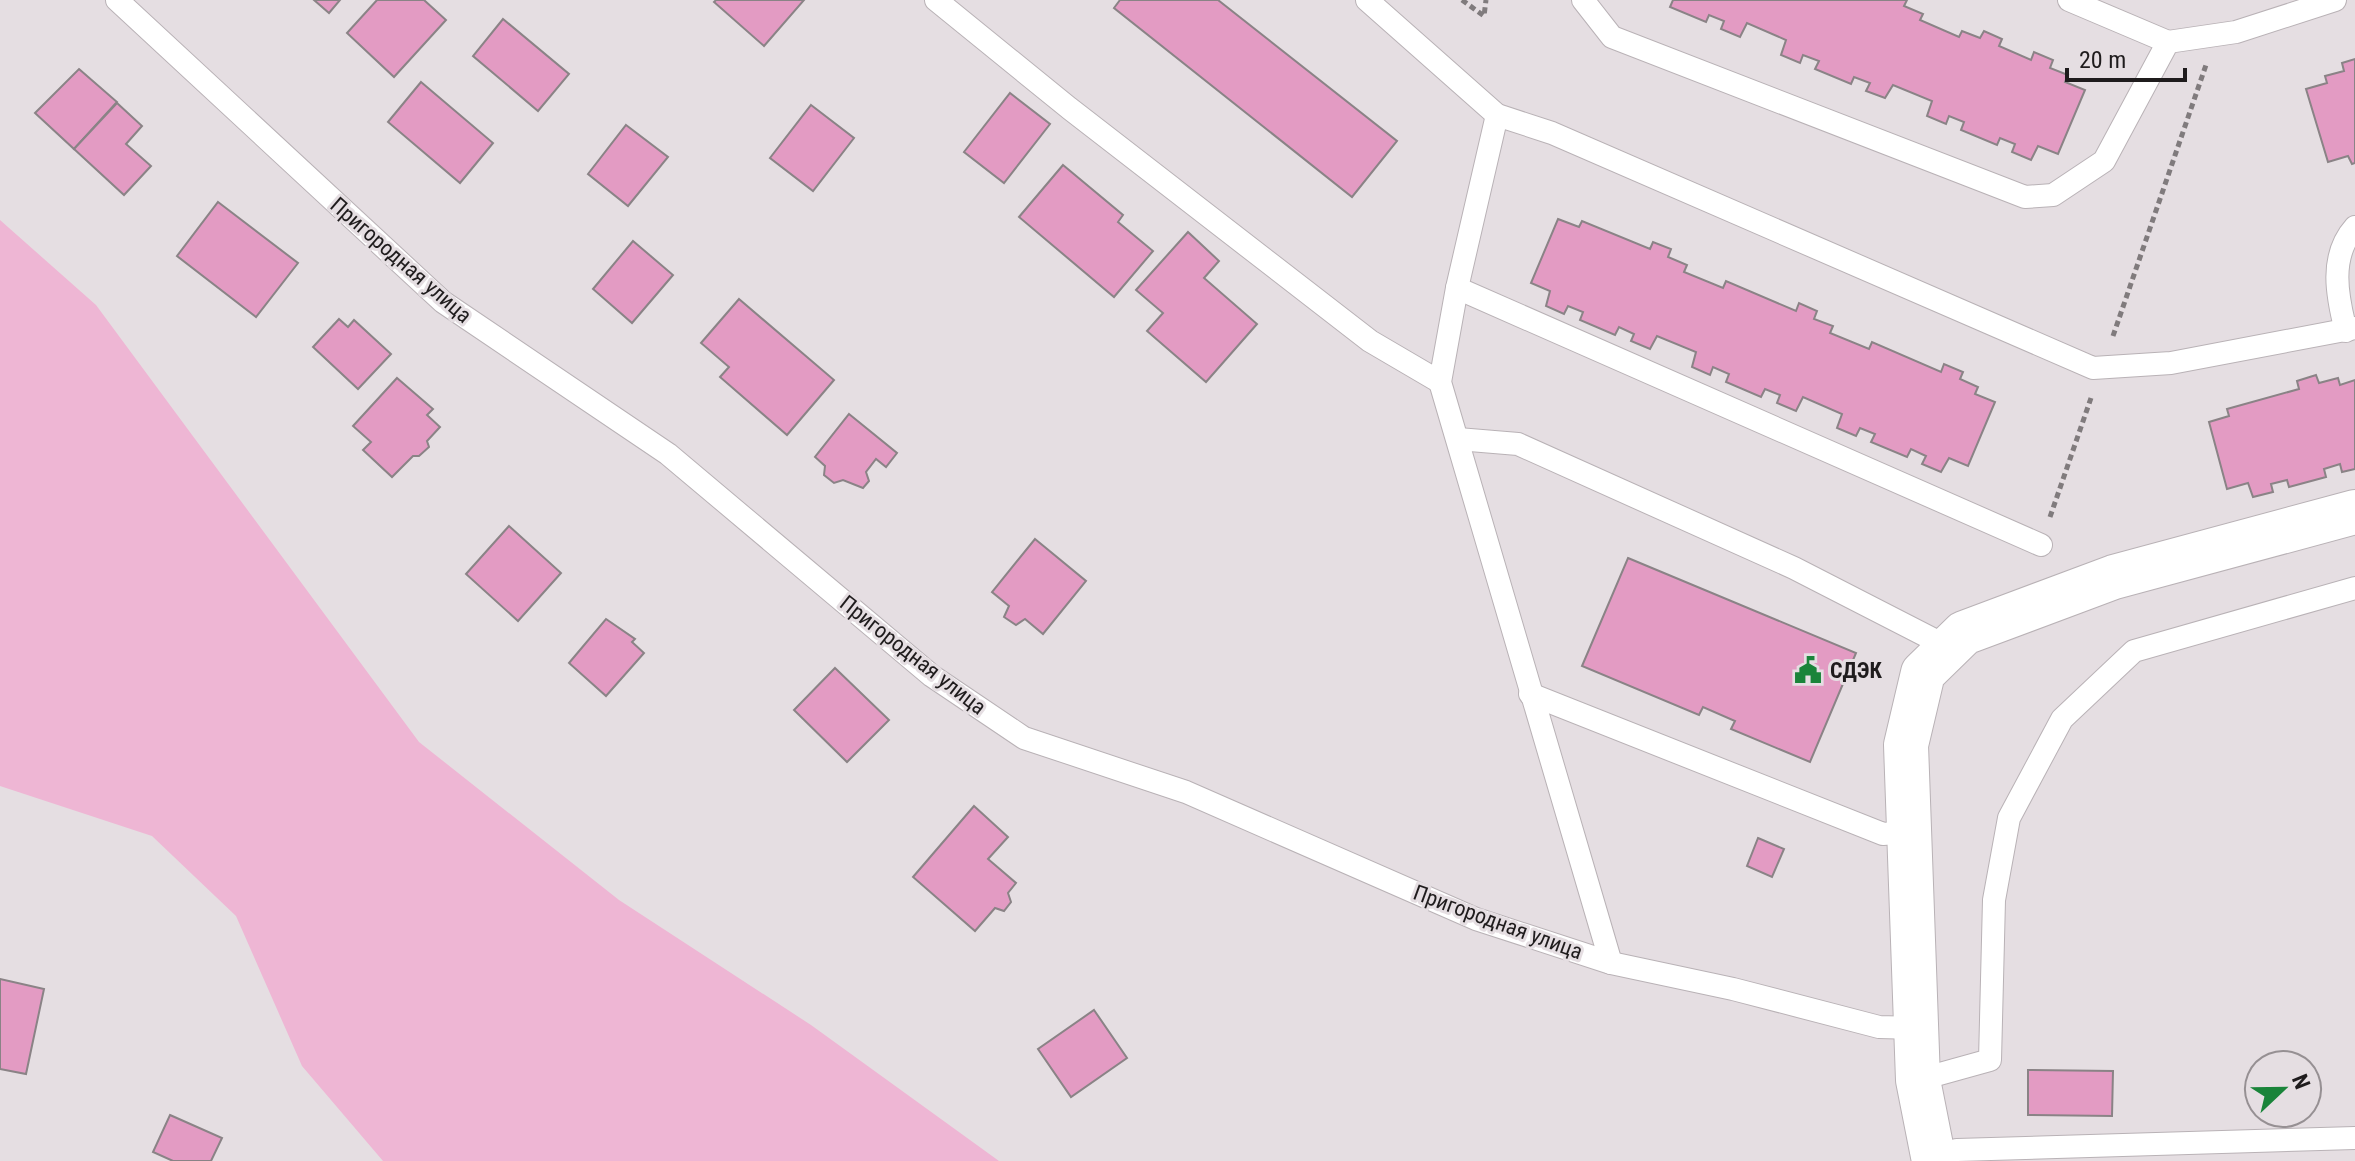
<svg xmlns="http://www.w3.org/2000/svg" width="2355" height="1161" font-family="'Roboto Condensed',sans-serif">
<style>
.green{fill:#eeb6d4}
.building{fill:#e39bc3;stroke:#8a8386;stroke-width:2}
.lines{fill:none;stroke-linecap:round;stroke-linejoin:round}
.service-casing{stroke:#b9b2b6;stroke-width:24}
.minor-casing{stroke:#b9b2b6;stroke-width:46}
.path{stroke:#807b7d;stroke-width:5;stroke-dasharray:6 4;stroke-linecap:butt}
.service{stroke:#fff;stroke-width:22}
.minor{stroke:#fff;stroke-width:44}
.labels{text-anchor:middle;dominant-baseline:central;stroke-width:6;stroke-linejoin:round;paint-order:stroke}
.street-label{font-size:22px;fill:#1f1c1d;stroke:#e5dee2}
.poi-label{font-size:22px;font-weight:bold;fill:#1f1c1d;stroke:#e5dee2;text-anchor:start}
</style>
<rect width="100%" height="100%" fill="#e5dee2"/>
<polygon class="green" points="0,220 96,305 419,742 619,900 811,1025 999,1161 383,1161 302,1066 236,916 152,836 0,786"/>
<g class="building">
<polygon points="314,0 340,0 329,13"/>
<polygon points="377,0 424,0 446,20 394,77 347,33"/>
<polygon points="716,0 804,0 764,46 714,2"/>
<polygon points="1120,0 1218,0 1397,141 1352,197 1114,8"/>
<polygon points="1673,0 1907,0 1904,6 1923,14 1920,20 1959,37 1962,31 1980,38 1984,31 2002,39 1999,46 2031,60 2034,52 2053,60 2050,68 2068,75 2065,82 2085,90 2058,154 2038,146 2031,160 2012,152 2015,144 2000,138 1997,145 1961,130 1964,122 1949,116 1946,124 1927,116 1932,101 1893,85 1885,98 1866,91 1870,83 1854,77 1851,84 1815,69 1819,61 1803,55 1800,63 1781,55 1786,40 1747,23 1740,37 1721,29 1724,21 1709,15 1706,22 1670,7"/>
<polygon points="503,19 569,74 538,111 473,56"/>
<polygon points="2355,59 2355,163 2352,164 2348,156 2328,162 2306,89 2327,83 2325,76 2344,71 2342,63"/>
<polygon points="79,69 117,102 74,149 35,113"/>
<polygon points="421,82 493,143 460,183 388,122"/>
<polygon points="1010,93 1050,124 1004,183 964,152"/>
<polygon points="117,103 142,126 126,144 151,166 124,195 74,149"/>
<polygon points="811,105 854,138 813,191 770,158"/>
<polygon points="626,125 668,157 628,206 588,174"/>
<polygon points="1063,165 1123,215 1118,222 1153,251 1114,297 1019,217"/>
<polygon points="218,202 298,263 256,317 177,256"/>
<polygon points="1558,219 1579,227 1582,221 1650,249 1653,242 1671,249 1668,257 1687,265 1684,272 1723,288 1726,281 1796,311 1799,303 1817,311 1814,319 1833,326 1830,333 1869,349 1872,342 1941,372 1944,364 1963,372 1960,379 1978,387 1975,394 1995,402 1968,466 1949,458 1941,472 1922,464 1926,456 1911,449 1907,457 1871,442 1875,434 1860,428 1856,436 1837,428 1842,414 1803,397 1796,411 1777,403 1780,395 1765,389 1761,397 1726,382 1729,374 1713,367 1710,375 1692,367 1696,352 1657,336 1650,349 1631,341 1634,334 1619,327 1615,335 1580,320 1583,312 1568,306 1564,314 1546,306 1550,291 1531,283"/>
<polygon points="1188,232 1219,261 1204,278 1257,324 1206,382 1147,331 1163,313 1136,290"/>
<polygon points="633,241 673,275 632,323 593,289"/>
<polygon points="739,299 834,380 787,435 720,377 729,367 701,343"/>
<polygon points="339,319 348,327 354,320 391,354 358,389 313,347"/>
<polygon points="2316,375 2319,383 2338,378 2340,385 2355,380 2355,469 2342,472 2340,464 2324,469 2326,477 2289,487 2287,480 2271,484 2273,492 2253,497 2248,483 2227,489 2209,422 2229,416 2227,409 2299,389 2297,381"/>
<polygon points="397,378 433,409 427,415 440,427 427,441 429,447 419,456 413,456 392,477 363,450 371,442 353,426"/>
<polygon points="849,414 897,453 886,467 876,459 866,472 869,481 863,488 843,480 834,483 824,475 825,466 815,457"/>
<polygon points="509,526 561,573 518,621 466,574"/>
<polygon points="1035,539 1086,581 1043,634 1025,619 1016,625 1004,617 1009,606 992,592"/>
<polygon points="1628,558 1856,653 1810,762 1731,729 1735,721 1703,707 1699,715 1582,666"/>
<polygon points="606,619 635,639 632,642 644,653 606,696 569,663"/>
<polygon points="835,668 889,720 847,762 794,710"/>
<polygon points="974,806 1008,837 988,859 1016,883 1008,893 1011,902 1004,911 995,908 975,931 913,877"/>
<polygon points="1758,838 1784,849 1772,877 1747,866"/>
<polygon points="0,979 44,989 26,1074 0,1069"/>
<polygon points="1094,1010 1127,1058 1071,1097 1038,1049"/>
<polygon points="2028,1070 2113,1071 2112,1116 2028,1115"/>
<polygon points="170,1115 222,1138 211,1161 173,1161 153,1152"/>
</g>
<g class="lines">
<g class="service-casing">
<g id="service">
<polyline points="117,0 443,302 668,454 932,676 1024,738 1186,792 1476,919 1611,963 1733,989 1879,1027 1916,1028"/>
<polyline points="936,0 1069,108 1370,341 1440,382"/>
<polyline points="1367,0 1497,115 1552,133 2093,368 2171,363 2355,328"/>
<polyline points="1583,0 1612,37 2025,197 2053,195 2104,161 2168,42 2236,32 2335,0"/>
<polyline points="2069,0 2168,42"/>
<polyline points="1497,115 1457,288 1440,382 1611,963"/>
<polyline points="1457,288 2041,545"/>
<path d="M2346,331c-9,-35 -17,-75 9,-104"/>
<polyline points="1458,439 1518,444 1794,568 1948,647"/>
<polyline points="1530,694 1883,834 1909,832"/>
<polyline points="1918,1080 1990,1060 1994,900 2009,818 2062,719 2134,651 2355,588"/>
<polyline points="1933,1156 1957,1150 2355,1138"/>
</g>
</g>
<g class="minor-casing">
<polyline id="minor" points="1934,1161 1918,1080 1906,745 1923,673 1964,633 2114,577 2355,512"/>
</g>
<g class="path">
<polyline points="1462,0 1484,16 1486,0"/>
<polyline points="2113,336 2206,65"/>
<polyline points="2050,517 2091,398"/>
</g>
<use href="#service" class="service"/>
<use href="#minor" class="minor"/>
</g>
<defs>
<g id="civic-bare" transform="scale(2.16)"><path d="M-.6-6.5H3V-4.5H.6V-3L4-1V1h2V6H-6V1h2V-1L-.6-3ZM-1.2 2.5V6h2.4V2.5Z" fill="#1a843a" stroke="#e5dee2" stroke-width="2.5" paint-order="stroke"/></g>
</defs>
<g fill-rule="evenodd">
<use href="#civic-bare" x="1808" y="670"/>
</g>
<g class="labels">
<g class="street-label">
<text transform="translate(401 260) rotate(41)">Пригородная улица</text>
<text transform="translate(913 655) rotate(38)">Пригородная улица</text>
<text transform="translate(1498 922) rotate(20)">Пригородная улица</text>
</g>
<g class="poi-label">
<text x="1830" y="670">СДЭК</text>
</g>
</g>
<g transform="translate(2283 1089) rotate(68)"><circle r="38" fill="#e5dee2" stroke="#969093" stroke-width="2"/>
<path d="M0-6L14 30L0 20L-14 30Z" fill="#1a843a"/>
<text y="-12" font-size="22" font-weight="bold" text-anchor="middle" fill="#1f1c1d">N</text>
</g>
<path d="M2067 68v12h118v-12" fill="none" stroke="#1f1c1d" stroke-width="4"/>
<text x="2079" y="68" font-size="24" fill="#1f1c1d" stroke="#e5dee2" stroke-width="6" paint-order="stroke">20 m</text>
</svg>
